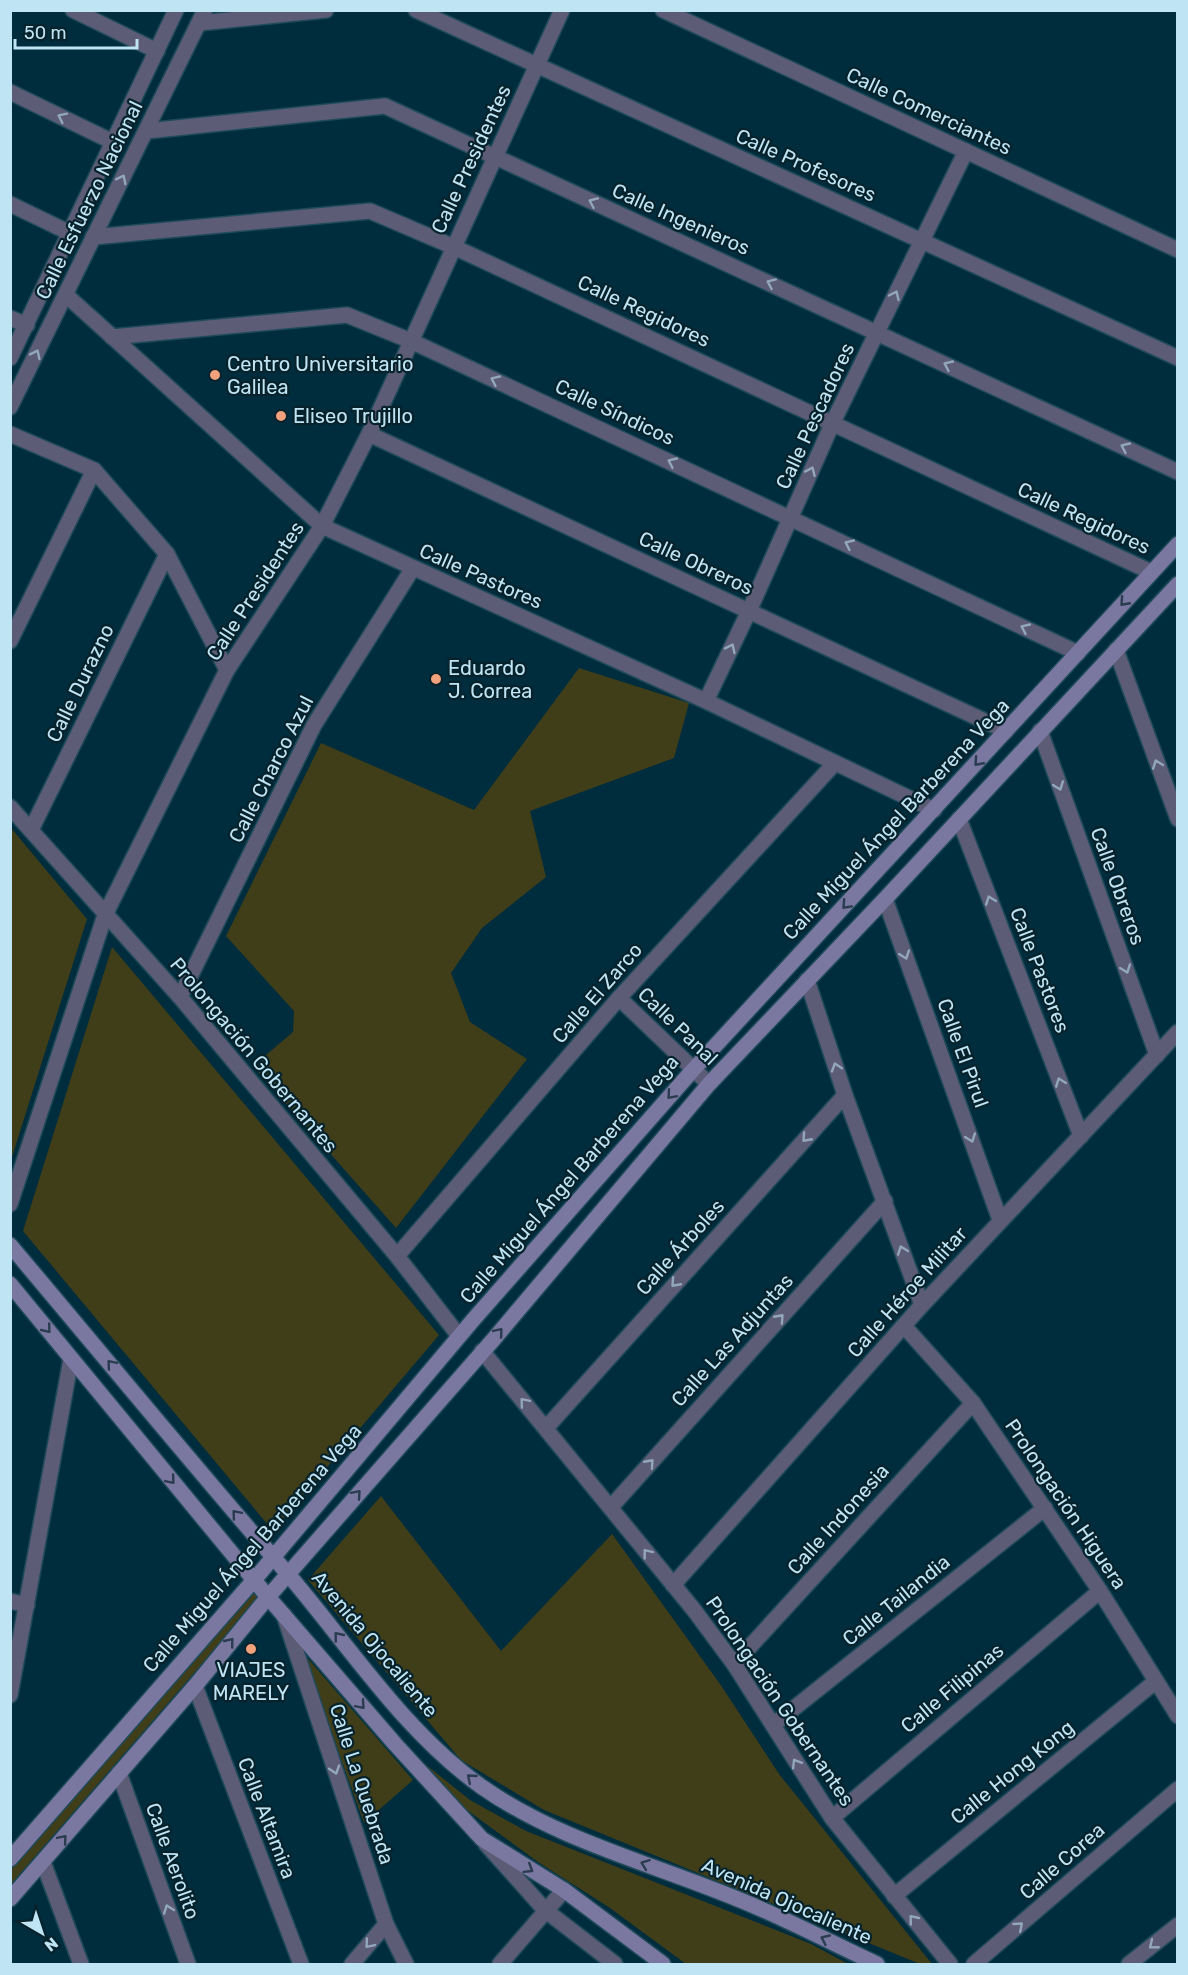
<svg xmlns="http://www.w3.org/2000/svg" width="1188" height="1975" font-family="Rubik,sans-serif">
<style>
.green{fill:#403e19}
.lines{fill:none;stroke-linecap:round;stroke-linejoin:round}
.street-casing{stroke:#1f4a5a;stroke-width:18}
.secondary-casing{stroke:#1f4a5a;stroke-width:18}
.street{stroke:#5c5c76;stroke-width:15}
.secondary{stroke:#7a78a1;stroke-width:15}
.oneway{stroke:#92a7bc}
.oneway2{stroke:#2a3c4f}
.poi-dot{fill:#f1a17c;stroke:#08222c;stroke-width:2}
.labels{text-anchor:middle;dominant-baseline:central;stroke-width:4.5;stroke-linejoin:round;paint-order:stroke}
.street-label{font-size:20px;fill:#bfe5f5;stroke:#08222c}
.poi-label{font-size:20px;fill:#bfe5f5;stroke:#08222c;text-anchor:start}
</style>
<rect width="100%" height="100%" fill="#002d3d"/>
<g class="green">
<polygon points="579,668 689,703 674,758 530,811 546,877 482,928 451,973 470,1022 527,1059 396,1228 253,1066 293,1032 294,1011 226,936 321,743 474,810"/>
<polygon points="11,828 87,919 11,1160"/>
<polygon points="112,947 439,1335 273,1531 23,1231"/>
<polygon points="381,1496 501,1651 612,1534 720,1684 779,1774 932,1964 920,1964 544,1810 461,1760 308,1580"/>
<polygon points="251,1591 260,1597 11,1884 11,1870"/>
<polygon points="303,1653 413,1780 364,1823"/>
<polygon points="425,1764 470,1800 526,1831 811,1944 848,1964 686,1964 610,1908 538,1862 467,1810 433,1778"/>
</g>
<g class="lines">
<g class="street-casing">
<g id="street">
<polyline points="73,10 157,51"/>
<polyline points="416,10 1178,358"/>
<polyline points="663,10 1178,250"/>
<polyline points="199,23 326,10"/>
<polyline points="10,92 113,142"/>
<polyline points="147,131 385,106 1178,472"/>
<polyline points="10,204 70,233"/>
<polyline points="93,237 370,211 454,247 1151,572"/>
<polyline points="66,295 322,526 706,701 934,810"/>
<polyline points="10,318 27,325"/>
<polyline points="112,337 347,315 411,341 1078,653"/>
<polyline points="10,358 176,10"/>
<polyline points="10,407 205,10"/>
<polyline points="10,434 94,470 167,554 227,670"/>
<polyline points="369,434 1006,731"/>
<polyline points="10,641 94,470"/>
<polyline points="1116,650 1178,819"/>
<polyline points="706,701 749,611 833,422 966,151"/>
<polyline points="1040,731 1157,1055"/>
<polyline points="10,807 180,997 397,1256 459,1336"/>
<polyline points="959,819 1081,1136"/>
<polyline points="31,830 167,554"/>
<polyline points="885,899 1000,1220"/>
<polyline points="807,980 845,1095 922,1305"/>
<polyline points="180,997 314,725 413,568"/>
<polyline points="619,998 709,1084"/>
<polyline points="10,1204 105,915 227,670 322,526 369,434 562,10"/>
<polyline points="397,1256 619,998 835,763"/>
<polyline points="904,1326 973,1403 1100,1591 1178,1716"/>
<polyline points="482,1351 694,1610 734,1664 832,1818 950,1964"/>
<polyline points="546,1428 845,1095"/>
<polyline points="611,1507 885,1201"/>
<polyline points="673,1585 922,1305 1178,1032"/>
<polyline points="10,1601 27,1605"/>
<polyline points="284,1615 386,1924 406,1964"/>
<polyline points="734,1664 973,1403"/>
<polyline points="195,1686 301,1964"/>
<polyline points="10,1695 71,1359"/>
<polyline points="773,1725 1045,1508"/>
<polyline points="119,1773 188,1964"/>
<polyline points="832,1818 1100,1591"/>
<polyline points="486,1844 545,1910 615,1964"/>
<polyline points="43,1862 81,1964"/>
<polyline points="894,1896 1156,1681"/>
<polyline points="352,1964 386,1924"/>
<polyline points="500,1964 564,1890"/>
<polyline points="974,1964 1178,1789"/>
<polyline points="1129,1964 1178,1925"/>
</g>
</g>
<g class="secondary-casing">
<g id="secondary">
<path d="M10,1245c92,109 183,220 277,328 61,71 117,159 195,214 80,56 180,79 270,118 42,18 84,40 125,59"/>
<polyline points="10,1284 268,1597 395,1744 482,1839 564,1890 663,1964"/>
<polyline points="10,1859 254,1580 473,1320 692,1071 1178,544"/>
<polyline points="10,1899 195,1686 268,1597 493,1340 709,1084 885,899 1178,584"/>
</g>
</g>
<use href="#street" class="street"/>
<use href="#secondary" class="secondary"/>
</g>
<defs><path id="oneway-chevron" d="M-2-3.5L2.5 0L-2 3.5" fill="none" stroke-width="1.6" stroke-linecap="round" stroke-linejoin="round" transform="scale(1.5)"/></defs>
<g class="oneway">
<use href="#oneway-chevron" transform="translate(62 117) rotate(-154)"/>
<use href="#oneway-chevron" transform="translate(122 179) rotate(-63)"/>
<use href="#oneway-chevron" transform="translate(593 202) rotate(-156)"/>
<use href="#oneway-chevron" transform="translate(771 283) rotate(-156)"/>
<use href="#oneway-chevron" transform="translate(895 295) rotate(-65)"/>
<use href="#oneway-chevron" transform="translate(36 354) rotate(-64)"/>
<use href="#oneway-chevron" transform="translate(948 365) rotate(-155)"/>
<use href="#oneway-chevron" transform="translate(495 380) rotate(-155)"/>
<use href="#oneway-chevron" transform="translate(1125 447) rotate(-155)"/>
<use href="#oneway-chevron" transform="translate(672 462) rotate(-155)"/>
<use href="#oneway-chevron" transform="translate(811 471) rotate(-66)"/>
<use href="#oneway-chevron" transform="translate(849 544) rotate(-155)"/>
<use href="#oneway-chevron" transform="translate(1025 628) rotate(-155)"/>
<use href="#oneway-chevron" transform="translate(731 648) rotate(-64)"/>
<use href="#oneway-chevron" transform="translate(1157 764) rotate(-110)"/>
<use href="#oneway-chevron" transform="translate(1059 786) rotate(70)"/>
<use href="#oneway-chevron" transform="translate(990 900) rotate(-111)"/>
<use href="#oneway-chevron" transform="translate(905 955) rotate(70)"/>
<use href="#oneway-chevron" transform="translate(1126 969) rotate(70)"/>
<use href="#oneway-chevron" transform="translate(836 1067) rotate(-108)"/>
<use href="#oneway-chevron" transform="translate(1060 1082) rotate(-111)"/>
<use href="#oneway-chevron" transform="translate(806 1138) rotate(132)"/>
<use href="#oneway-chevron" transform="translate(971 1138) rotate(70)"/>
<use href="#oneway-chevron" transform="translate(902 1250) rotate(-110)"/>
<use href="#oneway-chevron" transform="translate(675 1283) rotate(132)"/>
<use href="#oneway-chevron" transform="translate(780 1318) rotate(-48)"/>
<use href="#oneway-chevron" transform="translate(524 1402) rotate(-130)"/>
<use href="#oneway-chevron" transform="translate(650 1463) rotate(-48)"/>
<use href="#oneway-chevron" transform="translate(647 1553) rotate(-128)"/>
<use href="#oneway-chevron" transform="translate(796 1763) rotate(-121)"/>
<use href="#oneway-chevron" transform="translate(335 1770) rotate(72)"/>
<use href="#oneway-chevron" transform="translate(168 1909) rotate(-110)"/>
<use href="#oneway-chevron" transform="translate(913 1919) rotate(-129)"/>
<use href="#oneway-chevron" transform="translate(1019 1926) rotate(-41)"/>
<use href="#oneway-chevron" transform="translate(369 1944) rotate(130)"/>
<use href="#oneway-chevron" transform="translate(1153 1945) rotate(141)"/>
</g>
<g class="oneway2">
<use href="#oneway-chevron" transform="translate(1124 602) rotate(132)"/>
<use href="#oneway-chevron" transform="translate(978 762) rotate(132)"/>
<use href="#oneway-chevron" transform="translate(846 905) rotate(133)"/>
<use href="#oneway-chevron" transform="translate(671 1095) rotate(131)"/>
<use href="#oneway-chevron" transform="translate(47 1329) rotate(51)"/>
<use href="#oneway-chevron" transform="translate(499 1332) rotate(-50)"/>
<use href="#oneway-chevron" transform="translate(111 1364) rotate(-130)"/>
<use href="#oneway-chevron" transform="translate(171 1480) rotate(50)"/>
<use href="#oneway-chevron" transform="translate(357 1494) rotate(-49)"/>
<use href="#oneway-chevron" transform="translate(236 1514) rotate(-130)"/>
<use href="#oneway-chevron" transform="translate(338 1636) rotate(-129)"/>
<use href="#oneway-chevron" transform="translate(230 1642) rotate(-51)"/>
<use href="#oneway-chevron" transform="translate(361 1705) rotate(49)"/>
<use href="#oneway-chevron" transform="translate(471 1778) rotate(-139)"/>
<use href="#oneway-chevron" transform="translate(63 1839) rotate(-50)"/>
<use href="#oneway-chevron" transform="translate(645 1864) rotate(-159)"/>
<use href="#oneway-chevron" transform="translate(529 1869) rotate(32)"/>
<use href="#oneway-chevron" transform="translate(825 1939) rotate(-155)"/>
</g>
<g class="poi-dot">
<circle cx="215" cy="375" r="6"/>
<circle cx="281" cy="416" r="6"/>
<circle cx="436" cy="679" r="6"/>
<circle cx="251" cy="1649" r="6"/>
</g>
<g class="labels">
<g class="street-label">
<text transform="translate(929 111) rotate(25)">Calle Comerciantes</text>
<text transform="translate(471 159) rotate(-65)">Calle Presidentes</text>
<text transform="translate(806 165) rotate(24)">Calle Profesores</text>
<text transform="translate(89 200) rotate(-64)">Calle Esfuerzo Nacional</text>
<text transform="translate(681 219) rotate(24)">Calle Ingenieros</text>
<text transform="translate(644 311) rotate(25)">Calle Regidores</text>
<text transform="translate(615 412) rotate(25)">Calle Síndicos</text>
<text transform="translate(815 416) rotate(-65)">Calle Pescadores</text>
<text transform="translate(1084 518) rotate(25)">Calle Regidores</text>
<text transform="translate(696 563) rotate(25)">Calle Obreros</text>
<text transform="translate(481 576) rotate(24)">Calle Pastores</text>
<text transform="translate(255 591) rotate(-57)">Calle Presidentes</text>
<text transform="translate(80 683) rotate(-64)">Calle Durazno</text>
<text transform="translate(271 769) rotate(-63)">Calle Charco Azul</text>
<text transform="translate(896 819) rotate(-47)">Calle Miguel Ángel Barberena Vega</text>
<text transform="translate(1118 886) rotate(70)">Calle Obreros</text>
<text transform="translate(1040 970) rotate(69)">Calle Pastores</text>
<text transform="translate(597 993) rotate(-49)">Calle El Zarco</text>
<text transform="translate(678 1026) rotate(44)">Calle Panal</text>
<text transform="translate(963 1053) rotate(70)">Calle El Pirul</text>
<text transform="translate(254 1055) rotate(50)">Prolongación Gobernantes</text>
<text transform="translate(569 1179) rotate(-49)">Calle Miguel Ángel Barberena Vega</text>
<text transform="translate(680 1247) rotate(-48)">Calle Árboles</text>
<text transform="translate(907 1292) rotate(-48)">Calle Héroe Militar</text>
<text transform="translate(732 1340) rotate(-48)">Calle Las Adjuntas</text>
<text transform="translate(1066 1504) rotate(56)">Prolongación Higuera</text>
<text transform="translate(838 1519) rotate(-48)">Calle Indonesia</text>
<text transform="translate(252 1548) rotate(-49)">Calle Miguel Ángel Barberena Vega</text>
<text transform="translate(896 1600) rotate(-39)">Calle Tailandia</text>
<text transform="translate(375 1644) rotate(50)">Avenida Ojocaliente</text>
<text transform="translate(952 1688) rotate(-40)">Calle Filipinas</text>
<text transform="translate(780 1701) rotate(56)">Prolongación Gobernantes</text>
<text transform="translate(1012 1772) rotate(-39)">Calle Hong Kong</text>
<text transform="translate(362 1784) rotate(72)">Calle La Quebrada</text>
<text transform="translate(267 1818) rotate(69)">Calle Altamira</text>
<text transform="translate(173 1861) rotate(70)">Calle Aerolito</text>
<text transform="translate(1062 1861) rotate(-41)">Calle Corea</text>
<text transform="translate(787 1901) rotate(24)">Avenida Ojocaliente</text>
</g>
<g class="poi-label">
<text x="227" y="364">Centro Universitario<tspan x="227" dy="23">Galilea</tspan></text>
<text x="293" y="416">Eliseo Trujillo</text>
<text x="448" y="668">Eduardo<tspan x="448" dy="23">J. Correa</tspan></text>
<text x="251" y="1670" text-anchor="middle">VIAJES<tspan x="251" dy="23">MARELY</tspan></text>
</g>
</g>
<rect width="1188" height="1975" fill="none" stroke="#bfe5f5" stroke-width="24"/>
<g transform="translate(42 1933) rotate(141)" stroke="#08222c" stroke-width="4.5" paint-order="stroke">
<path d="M0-4.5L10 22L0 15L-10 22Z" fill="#bfe5f5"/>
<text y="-9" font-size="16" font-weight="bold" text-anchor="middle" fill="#bfe5f5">N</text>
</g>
<path d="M15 39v9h122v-9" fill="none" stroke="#bfe5f5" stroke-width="3"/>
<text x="24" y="39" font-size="18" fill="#bfe5f5" stroke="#08222c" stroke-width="4.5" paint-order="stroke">50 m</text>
</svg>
